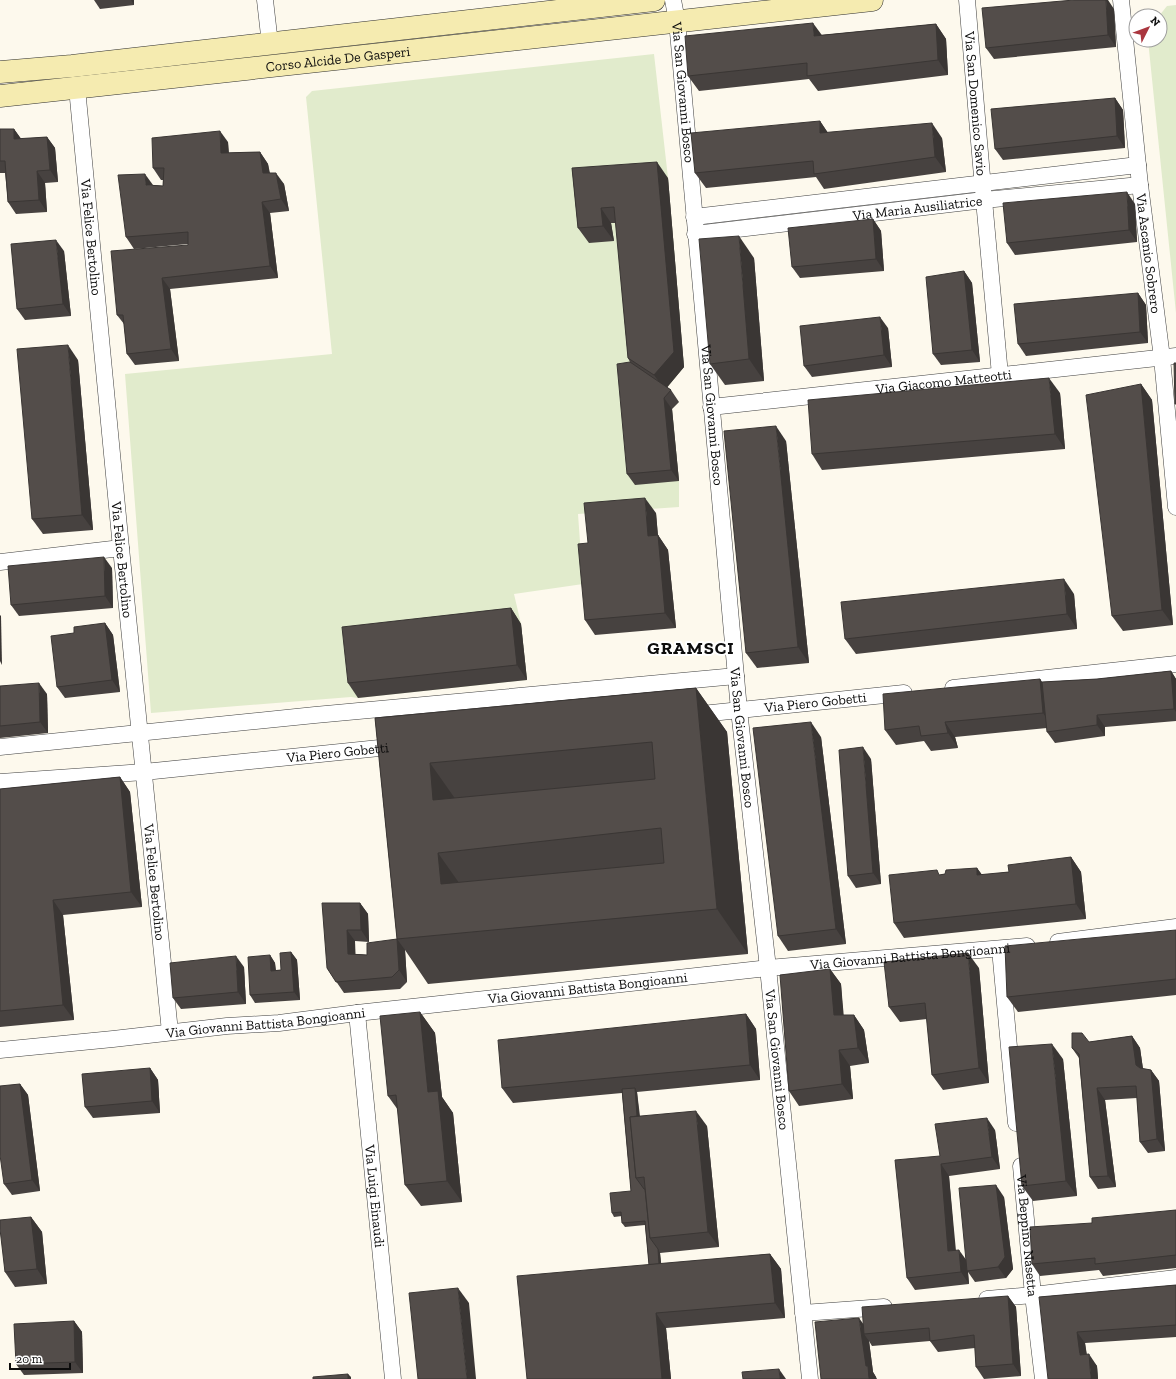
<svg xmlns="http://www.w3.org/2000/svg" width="1176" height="1379" font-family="'Zilla Slab',serif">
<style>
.pitch{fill:#e1ebcc}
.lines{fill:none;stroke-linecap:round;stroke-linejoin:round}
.minor-casing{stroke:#3f3f3f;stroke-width:17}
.secondary-casing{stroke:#2e2e2e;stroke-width:23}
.minor{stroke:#fff;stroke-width:16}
.secondary{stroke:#f5ebb0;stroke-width:22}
.wall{fill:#474240}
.shaded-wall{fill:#3a3634}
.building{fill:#534d4a;stroke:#3a3634;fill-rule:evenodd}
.labels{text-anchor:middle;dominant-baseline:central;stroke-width:4;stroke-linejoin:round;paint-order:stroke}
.street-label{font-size:14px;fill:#0c0c0c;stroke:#fff}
.district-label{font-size:18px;font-weight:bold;letter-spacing:1px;fill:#0c0c0c;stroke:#fff}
</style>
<rect width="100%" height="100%" fill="#fdf9ed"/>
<g class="pitch">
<polygon points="1176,5 1176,313 1148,40 1160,40 1160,16 1159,16 1167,6"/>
<polygon points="654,54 668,178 684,367 665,390 679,402 672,409 679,481 679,507 578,514 583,584 514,594 521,624 527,680 358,698 351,697 151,713 125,374 332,354 306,97 312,91"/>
</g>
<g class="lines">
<g class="minor-casing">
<g id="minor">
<polyline points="265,0 270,44"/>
<path id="s1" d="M673,0l4,21 62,689 29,258 42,411"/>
<path id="s2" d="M967,0l17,200 16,175"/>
<path id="s3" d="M1121,0l19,185 22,173 14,149"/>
<path id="s4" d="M77,88l44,460 49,484"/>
<polyline points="694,217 1138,165"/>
<path id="s5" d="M695,234l289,-34 156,-15"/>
<path id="s6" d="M711,407l465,-51"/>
<polyline points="0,562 121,548"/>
<polyline points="953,688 1176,664"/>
<path id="s7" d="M692,715l212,-22"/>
<polyline points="0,747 315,715 736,676"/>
<path id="s8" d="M0,782l144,-10 255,-26"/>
<polyline points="1058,942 1176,927"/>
<polyline points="1000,949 1016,1123"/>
<path id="s9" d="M357,1013l36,366"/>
<path id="s10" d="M0,1050l113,-11 114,-13 52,-3 78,-10 411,-45 259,-22"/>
<path id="s11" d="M1021,1166l12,129 10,84"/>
<polyline points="987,1299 1033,1295 1176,1278"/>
<polyline points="803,1313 884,1307"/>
</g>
</g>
<g class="secondary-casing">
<g id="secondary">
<polyline points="0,72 72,66 654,0"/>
<path id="s12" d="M0,96l872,-96"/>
</g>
</g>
<use href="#minor" class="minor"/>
<use href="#secondary" class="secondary"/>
</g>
<g class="wall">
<polygon points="94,0 134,0 134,5 100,9"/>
<polygon points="1114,9 1116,47 994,59 986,48"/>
<polygon points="936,24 946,39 948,75 818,91 809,79 699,91 688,76 822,35"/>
<polygon points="1115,98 1123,110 1125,148 1003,160 995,149"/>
<polygon points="820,121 828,133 942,138 946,172 824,189 816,177 706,188 695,173"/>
<polygon points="0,129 14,129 21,139 47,137 55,148 58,182 45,183 47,212 16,214 8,202 5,173 0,173"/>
<polygon points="228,142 229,153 260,152 268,164 270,173 284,184 289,211 270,213 278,278 170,289 179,361 135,365 127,354 124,324 117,315 188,245 188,244 134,249 126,237 153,185 163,186 163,180 161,180 153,168"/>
<polygon points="572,168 668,178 684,367 667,387 671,390 679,402 672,409 679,481 635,485 627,474 630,362 628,358 616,223 611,223 614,241 589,243 578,228"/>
<polygon points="1135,204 1137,242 1015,255 1007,243"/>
<polygon points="873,219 881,231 884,271 800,278 792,267"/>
<polygon points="64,251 71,316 25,320 17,309"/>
<polygon points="754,258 764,381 725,385 710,364"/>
<polygon points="964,271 972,283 980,362 941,365 933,354"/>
<polygon points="1138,293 1146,305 1148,343 1026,356 1018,344"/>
<polygon points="888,328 892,367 812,377 804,366"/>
<polygon points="78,360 93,530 43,534 32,519"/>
<polygon points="1141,384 1152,400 1173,625 1123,631 1112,616"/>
<polygon points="1060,393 1065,449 822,470 812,454"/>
<polygon points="786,441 809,663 757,668 746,653"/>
<polygon points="656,513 658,535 668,550 676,628 595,635 585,620 588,543"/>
<polygon points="112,568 113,608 19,616 11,605"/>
<polygon points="1074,594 1077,629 856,654 845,639"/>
<polygon points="511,608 521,624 527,680 358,698 348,683"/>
<polygon points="105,623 113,635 120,692 65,698 57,687"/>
<polygon points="1171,671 1176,679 1176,721 1105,727 1105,736 1055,743 1047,732 1047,728 955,737 958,748 931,751 924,741 896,745 885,730 1040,679 1042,682 1097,679"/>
<polygon points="0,686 47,694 48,733 0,738"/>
<polygon points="696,688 727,732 748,954 428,984 405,950 407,982 400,989 344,993 327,968 360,903 368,914 369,942 355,941 355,954 367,955 397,939 375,718"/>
<polygon points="821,737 846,944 788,951 778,936"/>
<polygon points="871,759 881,884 856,888 848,876"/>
<polygon points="120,777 130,792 142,907 63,915 74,1020 0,1027 0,789"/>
<polygon points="1071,857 1081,872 1086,919 904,938 894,923 940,875 977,868 982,875 1009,872"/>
<polygon points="1176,930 1176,995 1018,1012 1007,997"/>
<polygon points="291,952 297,960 300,1000 255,1003 250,995 270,955 275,963 276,970 281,970"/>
<polygon points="244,967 246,1004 181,1009 173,998"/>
<polygon points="979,968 989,1083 943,1090 932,1075 927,1019 900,1022 889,1007"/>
<polygon points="830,969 841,984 843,1015 854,1015 864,1030 869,1063 850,1066 853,1099 799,1106 789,1091"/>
<polygon points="420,1012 435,1033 442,1097 453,1113 462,1202 421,1206 405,1185 398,1110 388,1096"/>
<polygon points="746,1014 756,1029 760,1080 637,1092 640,1116 707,1126 719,1247 660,1253 661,1264 770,1254 781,1269 785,1318 666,1328 671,1379 527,1379 649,1265 645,1225 625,1227 622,1223 622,1216 614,1217 612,1213 631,1191 622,1093 513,1103 502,1088"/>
<polygon points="1132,1036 1140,1048 1143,1069 1151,1070 1159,1081 1165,1151 1148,1153 1140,1142 1137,1098 1105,1100 1116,1187 1098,1189 1090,1177 1079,1058 1072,1048 1089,1042"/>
<polygon points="1063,1059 1077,1196 1033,1201 1022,1186"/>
<polygon points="150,1068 158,1080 160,1113 93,1118 85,1107"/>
<polygon points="20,1084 28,1095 40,1191 12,1195 4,1184"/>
<polygon points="995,1130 1000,1169 949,1176 955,1250 966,1260 1004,1197 1013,1269 1006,1278 975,1282 968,1272 969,1284 915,1290 907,1278 940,1156"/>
<polygon points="1176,1210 1176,1268 1103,1276 1099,1270 1040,1276 1032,1264 1092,1223"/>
<polygon points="31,1217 42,1232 47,1284 15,1287 5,1272"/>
<polygon points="1176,1285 1176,1337 1085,1343 1087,1355 1097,1366 1098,1379 1039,1297"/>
<polygon points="1008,1296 1016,1307 1021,1376 984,1379 976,1367 975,1348 938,1352 930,1341 872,1346 869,1341 873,1372 876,1377 821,1379 864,1324"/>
<polygon points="74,1321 82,1332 83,1373 24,1375 16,1364"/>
</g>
<g class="shaded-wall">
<polygon points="131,0 134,0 134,5"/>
<polygon points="1106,0 1108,0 1114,9 1116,47 1108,35"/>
<polygon points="813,23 824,38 814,36"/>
<polygon points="936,24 946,39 948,75 938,60"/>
<polygon points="1115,98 1123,110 1125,148 1117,136"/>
<polygon points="820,121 830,136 820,133"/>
<polygon points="932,123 942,138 946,172 935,157"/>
<polygon points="14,129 22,140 14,139"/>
<polygon points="220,131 228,142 229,165 221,153"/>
<polygon points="47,137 55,148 58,182 50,170"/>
<polygon points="260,152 268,164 271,185 263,173"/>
<polygon points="657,162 668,178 684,367 665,390 654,375"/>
<polygon points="37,171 45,183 47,212 39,200"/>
<polygon points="276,173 284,184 289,211 281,199"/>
<polygon points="145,174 153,185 146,185"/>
<polygon points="1127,192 1135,204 1137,242 1129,230"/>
<polygon points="262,202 270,213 278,278 270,266"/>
<polygon points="601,208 611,223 614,241 603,226"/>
<polygon points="873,219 881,231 884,271 876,259"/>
<polygon points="739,236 754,258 764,381 749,359"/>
<polygon points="56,240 64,251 71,316 63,304"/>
<polygon points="964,271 972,283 980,362 972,350"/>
<polygon points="162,278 170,289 179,361 171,349"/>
<polygon points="1138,293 1146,305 1148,343 1140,332"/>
<polygon points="880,317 888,328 892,367 884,355"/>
<polygon points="68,345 78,360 93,530 82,515"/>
<polygon points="1049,378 1060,393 1065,449 1055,434"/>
<polygon points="1141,384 1152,400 1173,625 1162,610"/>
<polygon points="664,398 672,409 679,481 671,470"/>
<polygon points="776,426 786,441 809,663 798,647"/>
<polygon points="645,498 656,513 659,551 648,536"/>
<polygon points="658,535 668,550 676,628 665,613"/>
<polygon points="104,557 112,568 113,608 105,596"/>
<polygon points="1064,579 1074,594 1077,629 1067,614"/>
<polygon points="511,608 521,624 527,680 517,665"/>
<polygon points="0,615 1,616 2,665 0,661"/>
<polygon points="105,623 113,635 120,692 112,680"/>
<polygon points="1171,671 1176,679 1176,712 1174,709"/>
<polygon points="1040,679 1050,694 1054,728 1043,713"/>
<polygon points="39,683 47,694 48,733 40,722"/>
<polygon points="696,688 727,732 748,954 717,909"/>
<polygon points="1097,715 1105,727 1105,736 1097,725"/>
<polygon points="811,722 821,737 846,944 836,929"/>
<polygon points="945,722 955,737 958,748 948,733"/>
<polygon points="863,747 871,759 881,884 873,873"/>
<polygon points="430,763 461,807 433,800"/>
<polygon points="120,777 130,792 142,907 131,892"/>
<polygon points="438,853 469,897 441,884"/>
<polygon points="1071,857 1081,872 1086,919 1076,904"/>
<polygon points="977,868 988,883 977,875"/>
<polygon points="53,900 63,915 74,1020 63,1005"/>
<polygon points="360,903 368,914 369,942 361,930"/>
<polygon points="347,930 355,941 356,966 348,954"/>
<polygon points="397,939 405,950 407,982 399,970"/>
<polygon points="291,952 297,960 300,1000 294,992"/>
<polygon points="968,953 979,968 989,1083 979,1068"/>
<polygon points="270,955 275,963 276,978 271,971"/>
<polygon points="236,956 244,967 246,1004 238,992"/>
<polygon points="830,969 841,984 845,1030 834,1015"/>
<polygon points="420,1012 435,1033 442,1097 453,1113 462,1202 447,1181 428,1092"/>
<polygon points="746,1014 756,1029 760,1080 750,1065"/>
<polygon points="854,1015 864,1030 869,1063 858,1048"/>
<polygon points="1132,1036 1140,1048 1144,1076 1136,1065"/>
<polygon points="1052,1044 1063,1059 1077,1196 1066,1181"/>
<polygon points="839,1050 850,1066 853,1099 842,1084"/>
<polygon points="150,1068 158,1080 160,1113 152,1101"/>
<polygon points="1151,1070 1159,1081 1165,1151 1157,1139"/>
<polygon points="20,1084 28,1095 40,1191 32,1180"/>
<polygon points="635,1088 637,1092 645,1178 644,1177 642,1177"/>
<polygon points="1097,1088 1105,1100 1116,1187 1108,1176"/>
<polygon points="696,1111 707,1126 719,1247 708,1232"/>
<polygon points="987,1118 995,1130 1000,1169 992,1157"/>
<polygon points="941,1164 949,1176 957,1262 948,1251"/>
<polygon points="996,1185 1004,1197 1013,1269 1006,1278 998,1267"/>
<polygon points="31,1217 42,1232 47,1284 37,1269"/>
<polygon points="658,1249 660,1253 663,1280 660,1276"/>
<polygon points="959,1250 967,1261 969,1284 961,1272"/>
<polygon points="770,1254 781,1269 785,1318 775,1303"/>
<polygon points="458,1288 469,1303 476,1379 467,1379"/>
<polygon points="1008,1296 1016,1307 1021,1376 1013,1364"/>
<polygon points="656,1313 666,1328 671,1379 662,1379"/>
<polygon points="859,1318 867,1329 864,1334 869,1341 873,1372 876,1377 877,1379 869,1379 866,1366"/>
<polygon points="74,1321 82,1332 83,1373 75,1362"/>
<polygon points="1077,1332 1085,1343 1088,1367 1080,1355"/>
<polygon points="1089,1354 1097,1366 1098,1379 1091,1379"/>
<polygon points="779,1369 786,1379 780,1379"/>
<polygon points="348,1374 351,1377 351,1379 348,1379"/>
</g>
<g class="building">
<polygon points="1074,0 1106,0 1108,35 986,48 982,8"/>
<polygon points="813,23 814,36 936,24 938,60 807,76 807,63 688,76 685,36"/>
<polygon points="1115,98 1117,136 995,149 991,109"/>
<polygon points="820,121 820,133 932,123 935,157 814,174 813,161 695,173 691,133"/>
<polygon points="0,129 14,129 14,139 47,137 50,170 37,171 39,200 8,202 5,161 0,161"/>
<polygon points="220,131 221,153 260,152 263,173 276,173 281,199 262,202 270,266 162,278 171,349 127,354 123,315 117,315 111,251 188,245 188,232 126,237 118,175 145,174 146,185 163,186 164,168 153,168 152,138"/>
<polygon points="657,162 674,352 654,375 628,358 614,207 601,208 603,226 578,228 572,168"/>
<polygon points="1127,192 1129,230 1007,243 1003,203"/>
<polygon points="873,219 876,259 792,267 788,228"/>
<polygon points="739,236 749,359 710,364 699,239"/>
<polygon points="56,240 63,304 17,309 11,244"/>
<polygon points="964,271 972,350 933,354 926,277"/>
<polygon points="1138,293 1140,332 1018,344 1014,304"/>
<polygon points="880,317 884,355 804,366 800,326"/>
<polygon points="68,345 82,515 32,519 17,349"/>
<polygon points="630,362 671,390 664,398 671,470 627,474 617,364"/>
<polygon points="1174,363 1176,363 1176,404 1175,404"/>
<polygon points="1049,378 1055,434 812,454 808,400"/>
<polygon points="1141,384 1162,610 1112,616 1086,395"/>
<polygon points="776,426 798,647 746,653 724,431"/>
<polygon points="645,498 648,536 658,535 665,613 585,620 578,544 588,543 584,503"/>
<polygon points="104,557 105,596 11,605 8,566"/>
<polygon points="1064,579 1067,614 845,639 841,602"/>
<polygon points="511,608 517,665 348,683 342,627"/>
<polygon points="105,623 112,680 57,687 51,636 74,633 74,627"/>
<polygon points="1171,671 1174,709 1097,715 1097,725 1047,732 1042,682 1097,679"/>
<polygon points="1040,679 1043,713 945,722 948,733 921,736 919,726 885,730 883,694"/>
<polygon points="39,683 40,722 0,726 0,686"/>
<path d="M696,688l21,221 -320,30 -22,-221zM652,742l3,37 -222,21 -3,-37zM661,828l3,35 -223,21 -3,-31z"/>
<polygon points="811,722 836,929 778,936 753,728"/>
<polygon points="863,747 873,873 848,876 839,750"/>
<polygon points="120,777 131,892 53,900 63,1005 0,1011 0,789"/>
<polygon points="1071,857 1076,904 894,923 889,875 937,870 939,875 945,874 946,870 977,868 977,875 1009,872 1008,865"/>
<polygon points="322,903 360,903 361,930 347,930 348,954 367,955 367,943 397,939 399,970 392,977 336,982 327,968"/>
<polygon points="1176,930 1176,979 1007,997 1005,946"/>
<polygon points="291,952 294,992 250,995 248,957 270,955 271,971 281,970 280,953"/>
<polygon points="968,953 979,1068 932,1075 925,1003 889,1007 884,962"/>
<polygon points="236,956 238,992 173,998 170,963"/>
<polygon points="830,969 834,1015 854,1015 858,1048 839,1050 842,1084 789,1091 780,975"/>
<polygon points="420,1012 428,1092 438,1091 447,1181 405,1185 396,1095 388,1096 380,1016"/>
<polygon points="746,1014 750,1065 502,1088 498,1040"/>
<polygon points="1072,1033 1082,1033 1089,1042 1132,1036 1136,1065 1140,1068 1151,1070 1157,1139 1140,1142 1136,1086 1097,1088 1108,1176 1090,1177 1079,1054 1072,1048"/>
<polygon points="1052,1044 1066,1181 1022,1186 1009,1047"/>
<polygon points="150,1068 152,1101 85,1107 82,1074"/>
<polygon points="20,1084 32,1180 4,1184 0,1155 0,1086"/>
<polygon points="635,1088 637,1116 630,1117 636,1178 644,1189 645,1189 650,1238 658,1249 659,1264 649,1265 645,1221 622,1223 621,1212 612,1213 610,1193 631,1191 622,1089"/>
<polygon points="696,1111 708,1232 650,1238 644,1177 636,1178 630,1117"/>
<polygon points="987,1118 992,1157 941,1164 948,1251 959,1250 961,1272 907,1278 895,1160 940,1156 935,1124"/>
<polygon points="996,1185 1005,1257 998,1267 967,1271 959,1188"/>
<polygon points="1176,1210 1176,1255 1095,1264 1095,1258 1032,1264 1030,1227 1092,1223 1092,1218"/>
<polygon points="31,1217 37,1269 5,1272 0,1229 0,1220"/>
<polygon points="770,1254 775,1303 656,1313 662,1379 527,1379 517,1276"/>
<polygon points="1176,1285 1176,1325 1077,1332 1080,1355 1089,1354 1091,1379 1048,1379 1039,1297"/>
<polygon points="458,1288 467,1379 418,1379 409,1293"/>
<polygon points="1008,1296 1013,1364 976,1367 974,1335 930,1341 929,1328 864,1334 862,1307"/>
<polygon points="859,1318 866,1366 868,1366 869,1379 821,1379 815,1322"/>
<polygon points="74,1321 75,1362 16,1364 14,1324"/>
<polygon points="779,1369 780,1379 743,1379 742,1372"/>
<polygon points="348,1374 348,1379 313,1379 313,1377"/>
</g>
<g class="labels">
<g class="street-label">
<text stroke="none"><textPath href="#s12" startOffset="340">Corso Alcide De Gasperi</textPath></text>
<text stroke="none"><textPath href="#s1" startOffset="93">Via San Giovanni Bosco</textPath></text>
<text stroke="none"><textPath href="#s2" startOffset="104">Via San Domenico Savio</textPath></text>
<text stroke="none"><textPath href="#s5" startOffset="224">Via Maria Ausiliatrice</textPath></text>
<text stroke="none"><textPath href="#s4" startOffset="150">Via Felice Bertolino</textPath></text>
<text stroke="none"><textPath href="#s3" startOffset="255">Via Ascanio Sobrero</textPath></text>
<text stroke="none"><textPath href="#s6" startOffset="234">Via Giacomo Matteotti</textPath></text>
<text stroke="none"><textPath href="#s1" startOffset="417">Via San Giovanni Bosco</textPath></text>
<text stroke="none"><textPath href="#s4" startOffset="474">Via Felice Bertolino</textPath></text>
<text stroke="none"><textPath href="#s7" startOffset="124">Via Piero Gobetti</textPath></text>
<text stroke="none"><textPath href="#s1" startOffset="741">Via San Giovanni Bosco</textPath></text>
<text stroke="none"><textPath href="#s8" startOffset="339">Via Piero Gobetti</textPath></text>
<text stroke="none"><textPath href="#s4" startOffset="798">Via Felice Bertolino</textPath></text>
<text stroke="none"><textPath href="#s10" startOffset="915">Via Giovanni Battista Bongioanni</textPath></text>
<text stroke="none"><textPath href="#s10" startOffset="591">Via Giovanni Battista Bongioanni</textPath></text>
<text stroke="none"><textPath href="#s10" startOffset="267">Via Giovanni Battista Bongioanni</textPath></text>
<text stroke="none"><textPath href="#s1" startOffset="1065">Via San Giovanni Bosco</textPath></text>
<text stroke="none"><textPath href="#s9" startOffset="184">Via Luigi Einaudi</textPath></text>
<text stroke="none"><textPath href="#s11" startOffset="70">Via Beppino Nasetta</textPath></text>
</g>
<g class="district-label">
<text x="691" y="648">GRAMSCI</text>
</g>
</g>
<g transform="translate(1148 28) rotate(48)"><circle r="19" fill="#ffffff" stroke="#9e9e9e"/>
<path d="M0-3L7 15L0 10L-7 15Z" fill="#aa363f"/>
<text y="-6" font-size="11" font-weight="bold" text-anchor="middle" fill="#0c0c0c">N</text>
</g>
<path d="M10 1363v6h60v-6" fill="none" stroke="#0c0c0c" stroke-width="2"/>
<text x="16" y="1363" font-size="12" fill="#0c0c0c" stroke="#ffffff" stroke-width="3" paint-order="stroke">20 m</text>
</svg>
